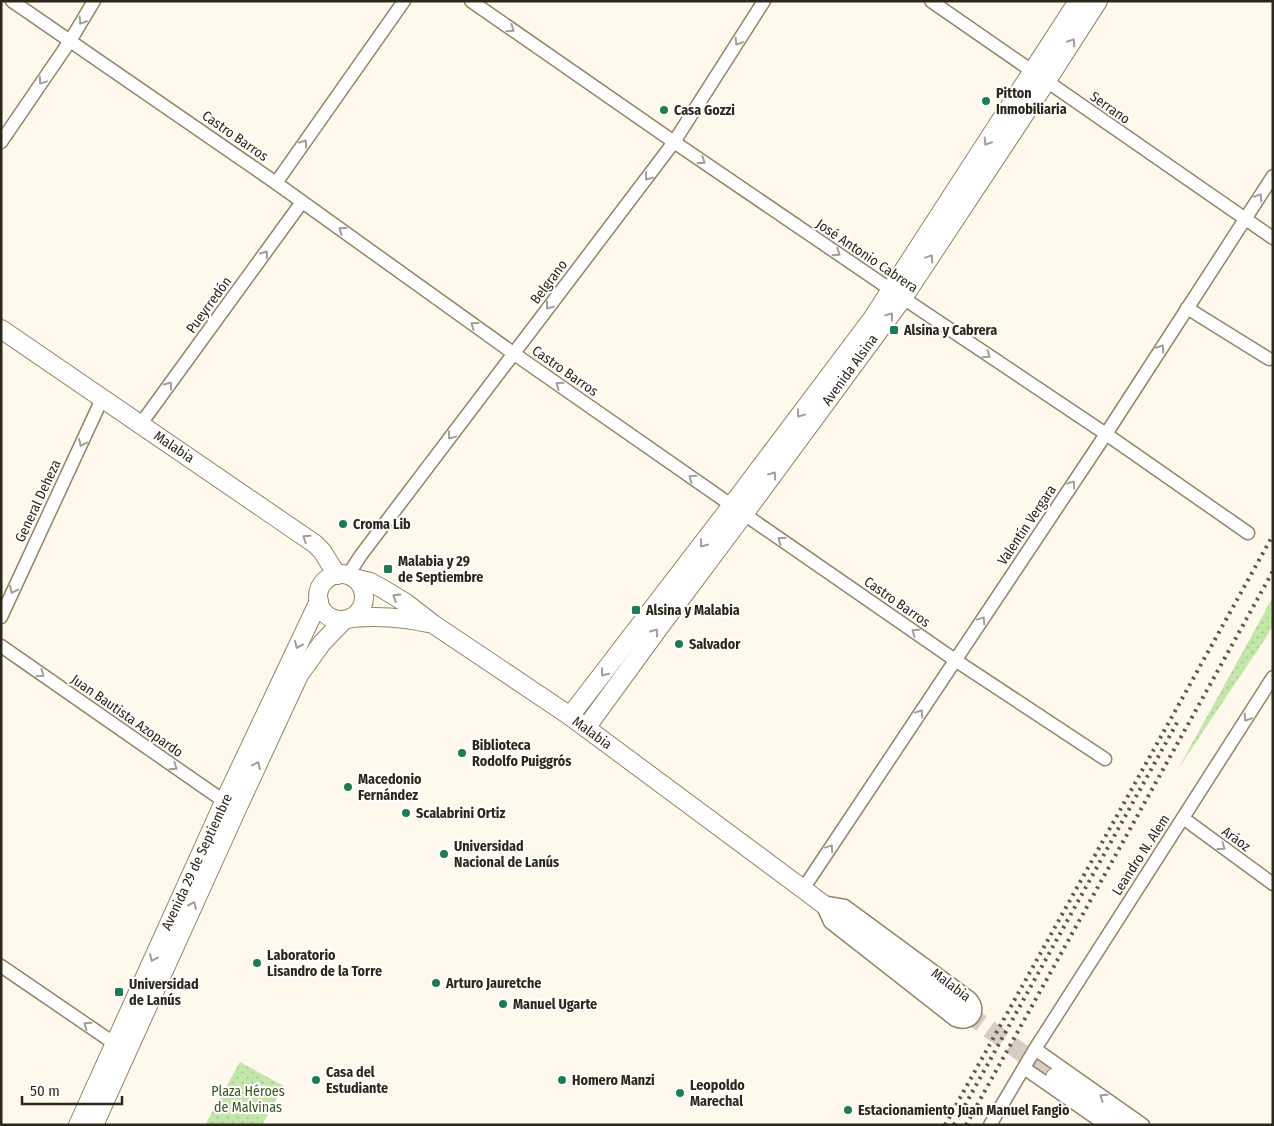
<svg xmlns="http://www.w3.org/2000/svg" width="1274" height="1126" font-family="'Fira Sans Condensed',sans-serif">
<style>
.park{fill:url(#park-dots)}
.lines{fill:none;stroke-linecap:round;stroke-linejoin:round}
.secondary-tunnel{stroke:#d4cfc2;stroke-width:18;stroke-dasharray:18 9;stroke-linecap:butt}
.street-casing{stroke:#918567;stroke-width:15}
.secondary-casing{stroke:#918567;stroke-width:20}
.street{stroke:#fff;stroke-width:12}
.secondary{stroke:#fff;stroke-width:18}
.rail{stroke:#5d584c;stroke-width:4;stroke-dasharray:2.5 5;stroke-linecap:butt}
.oneway{stroke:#a09e98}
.poi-dot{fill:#1f7c52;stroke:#fff;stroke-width:2}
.labels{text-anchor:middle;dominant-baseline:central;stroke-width:4;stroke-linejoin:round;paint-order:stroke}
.poi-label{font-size:14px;font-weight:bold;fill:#2c271b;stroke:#fff;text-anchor:start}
.street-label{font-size:14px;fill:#2c271b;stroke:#fff}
.park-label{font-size:14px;fill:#37561a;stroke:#fff}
</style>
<defs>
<pattern id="park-dots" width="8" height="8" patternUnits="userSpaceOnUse" patternTransform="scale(1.25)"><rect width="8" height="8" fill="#c3e6aa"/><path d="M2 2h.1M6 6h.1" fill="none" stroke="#a8c592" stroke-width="1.8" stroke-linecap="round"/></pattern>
</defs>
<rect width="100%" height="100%" fill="#fef9ec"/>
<g class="park">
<polygon points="1273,597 1273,627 1178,769"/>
<polygon points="240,1062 284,1086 262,1125 209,1125 206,1123"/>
</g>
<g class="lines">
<polyline class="secondary-tunnel" points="967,1013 1055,1077"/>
<g class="street-casing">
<g id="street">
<polyline points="12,1 276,183 513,353 744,514 955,660 1105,759"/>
<polyline points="471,1 674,142 903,298 1106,434 1248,533"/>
<polyline points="931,1 1273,238"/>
<polyline points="1,142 70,41 94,1"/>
<polyline points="276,183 404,1"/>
<polyline points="1187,308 1269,359"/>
<polyline points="140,425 302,202"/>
<polyline points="348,575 361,555 674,142 764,1"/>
<polyline points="1,617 102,399"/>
<polyline points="1,646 231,806"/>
<polyline points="1183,818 1273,884"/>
<polyline points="803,889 1106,434 1273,176"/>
<path d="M821,902l24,4 125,92c12,12 2,29 -15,22l-125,-98z"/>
<polyline points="1,966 121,1048"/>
<polyline points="1035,1049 1143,1125"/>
<polyline points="1024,1068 1106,1125"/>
<polyline points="990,1125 1035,1049 1273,677"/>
</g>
</g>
<g class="secondary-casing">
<g id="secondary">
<polyline points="1,329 315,544 322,551 337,575"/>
<circle cx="341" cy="597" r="23"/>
<polyline points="354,578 370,582 383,589 406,603 433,624 570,716 803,889 967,1013"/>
<path d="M351,618c29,-2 48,-1 77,5"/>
<polyline points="570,716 732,505 872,319 918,248 1078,1"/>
<polyline points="586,728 661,625 744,514 903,298 1046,82 1098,1"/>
<polyline points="1055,1077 1125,1125"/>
<polyline points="78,1125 224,802 319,601"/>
<polyline points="94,1125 237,809 299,675 322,643 344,620"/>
</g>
</g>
<use href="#street" class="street"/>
<use href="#secondary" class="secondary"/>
<g class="rail">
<polyline points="945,1125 1273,535"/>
<polyline points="954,1125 1178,721"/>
<polyline points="966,1125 1273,571"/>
</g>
</g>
<defs><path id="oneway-chevron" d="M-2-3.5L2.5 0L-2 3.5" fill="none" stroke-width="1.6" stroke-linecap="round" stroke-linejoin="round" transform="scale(1.25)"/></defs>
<g class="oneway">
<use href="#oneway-chevron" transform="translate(82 21) rotate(122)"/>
<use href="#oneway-chevron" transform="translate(511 29) rotate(35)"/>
<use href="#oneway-chevron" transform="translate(738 42) rotate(122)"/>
<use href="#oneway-chevron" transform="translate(1072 42) rotate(-57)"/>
<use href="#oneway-chevron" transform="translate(42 81) rotate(124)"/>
<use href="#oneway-chevron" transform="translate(987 142) rotate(123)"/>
<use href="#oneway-chevron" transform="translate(304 143) rotate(-55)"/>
<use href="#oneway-chevron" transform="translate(702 161) rotate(34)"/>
<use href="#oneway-chevron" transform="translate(648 177) rotate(127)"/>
<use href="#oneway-chevron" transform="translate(1259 197) rotate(-57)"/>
<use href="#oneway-chevron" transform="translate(342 230) rotate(-144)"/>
<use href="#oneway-chevron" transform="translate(837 253) rotate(34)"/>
<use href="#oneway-chevron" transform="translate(265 254) rotate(-54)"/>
<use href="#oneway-chevron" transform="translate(930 258) rotate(-56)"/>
<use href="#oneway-chevron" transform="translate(549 306) rotate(127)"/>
<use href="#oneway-chevron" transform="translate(890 316) rotate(-53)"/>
<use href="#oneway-chevron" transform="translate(474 325) rotate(-144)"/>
<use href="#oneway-chevron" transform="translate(1161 348) rotate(-57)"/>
<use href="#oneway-chevron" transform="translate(987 355) rotate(34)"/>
<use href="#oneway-chevron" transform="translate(169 385) rotate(-54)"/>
<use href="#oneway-chevron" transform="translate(559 385) rotate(-145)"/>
<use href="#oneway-chevron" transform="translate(800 414) rotate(127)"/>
<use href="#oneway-chevron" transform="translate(451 436) rotate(127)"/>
<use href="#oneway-chevron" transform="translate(82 443) rotate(115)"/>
<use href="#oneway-chevron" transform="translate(773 475) rotate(-54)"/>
<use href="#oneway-chevron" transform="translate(692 478) rotate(-145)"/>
<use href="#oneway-chevron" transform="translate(1072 484) rotate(-56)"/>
<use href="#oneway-chevron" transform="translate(306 538) rotate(-146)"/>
<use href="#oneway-chevron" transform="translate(781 540) rotate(-145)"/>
<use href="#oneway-chevron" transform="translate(703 544) rotate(127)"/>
<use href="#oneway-chevron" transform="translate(13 590) rotate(115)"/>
<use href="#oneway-chevron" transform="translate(396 597) rotate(-148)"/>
<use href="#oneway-chevron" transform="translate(982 620) rotate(-56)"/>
<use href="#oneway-chevron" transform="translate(655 632) rotate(-54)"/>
<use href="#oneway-chevron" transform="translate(915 632) rotate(-145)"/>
<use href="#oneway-chevron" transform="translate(298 645) rotate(114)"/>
<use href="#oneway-chevron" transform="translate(604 673) rotate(128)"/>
<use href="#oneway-chevron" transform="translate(41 674) rotate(35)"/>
<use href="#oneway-chevron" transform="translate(920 713) rotate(-56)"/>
<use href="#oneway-chevron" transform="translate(1247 718) rotate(123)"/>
<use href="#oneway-chevron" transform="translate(257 765) rotate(-65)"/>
<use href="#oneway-chevron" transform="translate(174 767) rotate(35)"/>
<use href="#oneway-chevron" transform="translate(1222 847) rotate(36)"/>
<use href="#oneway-chevron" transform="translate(830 848) rotate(-56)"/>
<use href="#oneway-chevron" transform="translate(193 905) rotate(-66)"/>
<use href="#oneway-chevron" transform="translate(153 958) rotate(114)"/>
<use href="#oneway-chevron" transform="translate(87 1025) rotate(-145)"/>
<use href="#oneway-chevron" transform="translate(1103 1097) rotate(-145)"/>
</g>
<g class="poi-dot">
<circle cx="986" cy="101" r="5"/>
<circle cx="664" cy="110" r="5"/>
<rect x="889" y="325" width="10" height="10" rx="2.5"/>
<circle cx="343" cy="524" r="5"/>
<rect x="383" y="564" width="10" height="10" rx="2.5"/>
<rect x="631" y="605" width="10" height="10" rx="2.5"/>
<circle cx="679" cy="644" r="5"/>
<circle cx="462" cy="753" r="5"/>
<circle cx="348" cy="787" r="5"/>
<circle cx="406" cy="813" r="5"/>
<circle cx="444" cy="854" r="5"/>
<circle cx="257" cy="963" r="5"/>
<circle cx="436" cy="983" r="5"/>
<rect x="114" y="987" width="10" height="10" rx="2.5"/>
<circle cx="503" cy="1004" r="5"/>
<circle cx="316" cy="1080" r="5"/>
<circle cx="562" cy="1080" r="5"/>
<circle cx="680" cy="1093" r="5"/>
<circle cx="848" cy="1110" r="5"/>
</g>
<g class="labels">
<g class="poi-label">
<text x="996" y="93">Pitton<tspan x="996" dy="16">Inmobiliaria</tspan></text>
<text x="674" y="110">Casa Gozzi</text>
<text x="904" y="330">Alsina y Cabrera</text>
<text x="353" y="524">Croma Lib</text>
<text x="398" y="561">Malabia y 29<tspan x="398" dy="16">de Septiembre</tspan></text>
<text x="646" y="610">Alsina y Malabia</text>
<text x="689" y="644">Salvador</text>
<text x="472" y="745">Biblioteca<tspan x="472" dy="16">Rodolfo Puiggrós</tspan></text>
<text x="358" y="779">Macedonio<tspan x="358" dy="16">Fernández</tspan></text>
<text x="416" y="813">Scalabrini Ortiz</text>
<text x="454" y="846">Universidad<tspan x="454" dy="16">Nacional de Lanús</tspan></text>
<text x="267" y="955">Laboratorio<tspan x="267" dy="16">Lisandro de la Torre</tspan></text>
<text x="446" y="983">Arturo Jauretche</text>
<text x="129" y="984">Universidad<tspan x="129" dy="16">de Lanús</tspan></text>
<text x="513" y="1004">Manuel Ugarte</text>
<text x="326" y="1072">Casa del<tspan x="326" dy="16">Estudiante</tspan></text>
<text x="572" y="1080">Homero Manzi</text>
<text x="690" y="1085">Leopoldo<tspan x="690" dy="16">Marechal</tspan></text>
<text x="858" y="1110">Estacionamiento Juan Manuel Fangio</text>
</g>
<g class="street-label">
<text transform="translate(1110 108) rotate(35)">Serrano</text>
<text transform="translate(235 136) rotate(35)">Castro Barros</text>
<text transform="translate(867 256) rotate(34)">José Antonio Cabrera</text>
<text transform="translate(549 282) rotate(-53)">Belgrano</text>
<text transform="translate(209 305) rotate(-54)">Pueyrredón</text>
<text transform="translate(850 370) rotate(-54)">Avenida Alsina</text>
<text transform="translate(565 371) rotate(35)">Castro Barros</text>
<text transform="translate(174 447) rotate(34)">Malabia</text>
<text transform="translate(38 501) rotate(-65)">General Deheza</text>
<text transform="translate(1027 525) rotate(-56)">Valentín Vergara</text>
<text transform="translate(897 602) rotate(35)">Castro Barros</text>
<text transform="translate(127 716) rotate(35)">Juan Bautista Azopardo</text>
<text transform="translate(592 733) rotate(36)">Malabia</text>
<text transform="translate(1236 839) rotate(36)">Aráoz</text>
<text transform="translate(1141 855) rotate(-57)">Leandro N. Alem</text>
<text transform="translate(197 862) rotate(-65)">Avenida 29 de Septiembre</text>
<text transform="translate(951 985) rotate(37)">Malabia</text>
</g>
<g class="park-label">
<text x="248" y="1091">Plaza Héroes<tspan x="248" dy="16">de Malvinas</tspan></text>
</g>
</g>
<rect width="1274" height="1126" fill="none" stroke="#2c271b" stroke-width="5"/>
<path d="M22 1096v8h100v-8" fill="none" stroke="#2c271b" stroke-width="2.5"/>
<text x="30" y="1096" font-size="15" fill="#2c271b" stroke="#ffffff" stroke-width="4" paint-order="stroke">50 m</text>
</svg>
